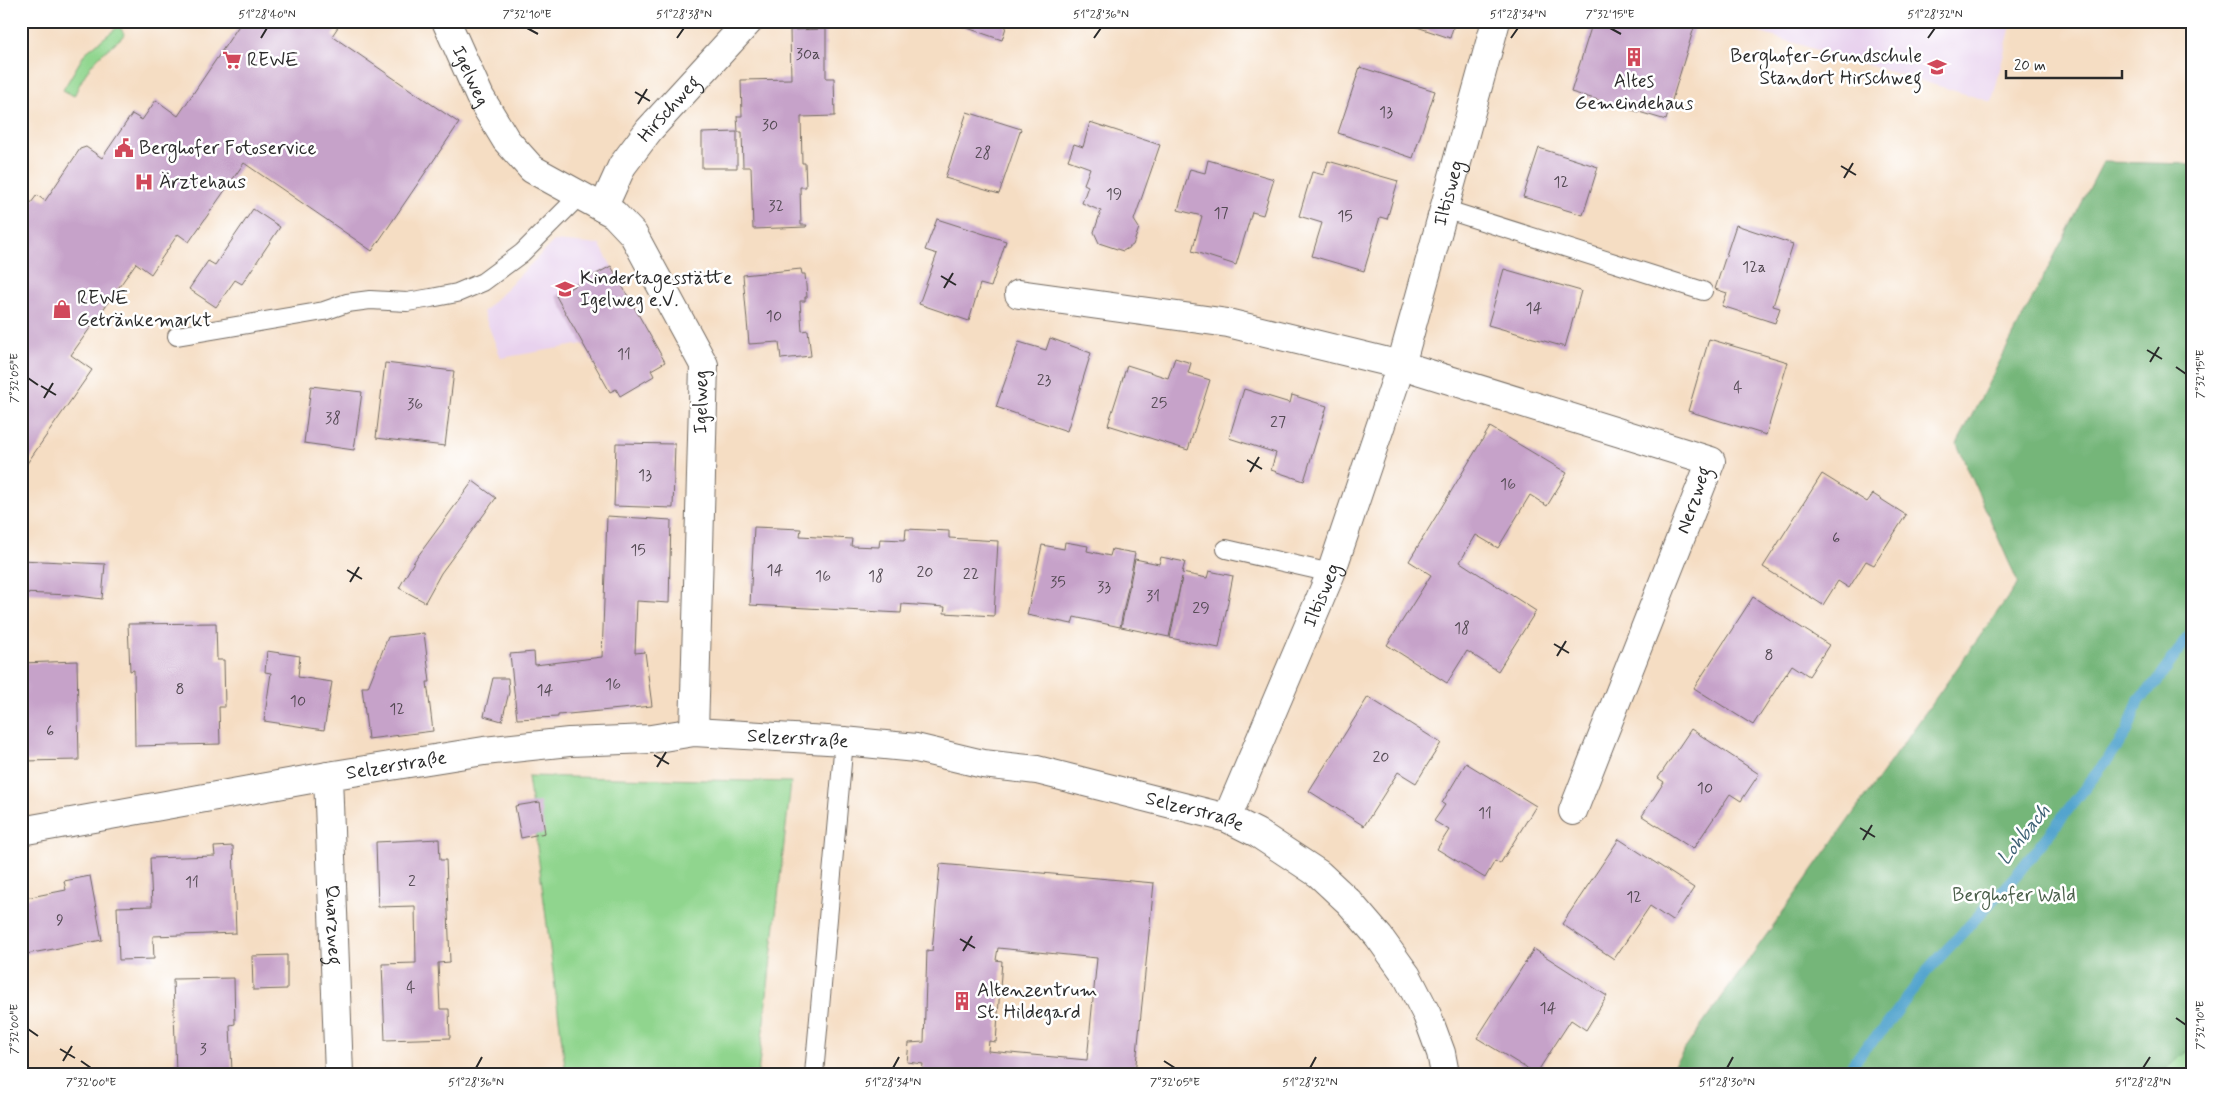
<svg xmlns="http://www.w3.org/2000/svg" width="2214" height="1095" font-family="Mynerve,sans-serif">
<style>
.built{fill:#e8d2ee}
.green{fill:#90d58e;stroke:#5e805c}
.forest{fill:#74b679;stroke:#507052}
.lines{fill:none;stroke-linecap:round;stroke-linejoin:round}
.stream{stroke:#53a4ce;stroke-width:11}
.building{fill:#c6a2c9;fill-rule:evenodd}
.lane-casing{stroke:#726960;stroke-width:20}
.street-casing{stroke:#726960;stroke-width:30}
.lane{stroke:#fff;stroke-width:18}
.street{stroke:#fff;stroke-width:28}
.ticks{fill:none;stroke:#2b2b2b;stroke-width:2}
.labels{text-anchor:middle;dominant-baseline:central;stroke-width:5;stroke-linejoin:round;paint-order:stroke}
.number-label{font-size:16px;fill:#524952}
.poi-label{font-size:19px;fill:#2b2b2b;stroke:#fff;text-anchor:start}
.street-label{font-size:19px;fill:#2b2b2b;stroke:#fff}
.park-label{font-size:19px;fill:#495e49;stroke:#fff}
.water-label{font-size:20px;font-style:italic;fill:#3d6174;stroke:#fff}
.neatline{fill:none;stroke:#2b2b2b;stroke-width:2}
.ticks-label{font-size:12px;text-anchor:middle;fill:#2b2b2b}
</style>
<rect width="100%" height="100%" fill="#fff"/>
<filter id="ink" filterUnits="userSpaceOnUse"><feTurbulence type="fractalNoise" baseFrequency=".02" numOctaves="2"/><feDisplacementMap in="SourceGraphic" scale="10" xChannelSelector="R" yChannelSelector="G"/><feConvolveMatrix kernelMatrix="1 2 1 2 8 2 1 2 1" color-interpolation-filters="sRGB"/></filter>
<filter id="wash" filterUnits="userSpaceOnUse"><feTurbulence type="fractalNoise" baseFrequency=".0096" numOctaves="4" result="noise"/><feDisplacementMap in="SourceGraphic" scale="20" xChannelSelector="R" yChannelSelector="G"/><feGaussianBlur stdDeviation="1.12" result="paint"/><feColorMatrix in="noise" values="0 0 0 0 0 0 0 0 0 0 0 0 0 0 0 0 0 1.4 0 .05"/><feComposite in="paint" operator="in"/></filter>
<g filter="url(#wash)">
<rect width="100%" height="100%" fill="#f5ddc3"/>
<g class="built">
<polygon points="1757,21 2012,21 1992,102 1754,31"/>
<polygon points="554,241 600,245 637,313 583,344 501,358 483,312"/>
</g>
<g class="green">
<path d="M119,26l6,9c-28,22 -36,28 -51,61l-11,-6 22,-37z"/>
<polygon points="528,776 791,782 758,1074 566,1074"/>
<polygon points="2193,1046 2193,1074 2160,1074"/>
</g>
<polygon class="forest" points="2103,162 2193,164 2193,1046 2160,1074 1667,1074 2018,583 1957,444"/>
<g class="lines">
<polyline class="stream" points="1845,1074 1866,1047 1883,1030 1927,971 2018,873 2049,834 2111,755 2127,732 2139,699 2156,683 2193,630"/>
</g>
<g id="blocks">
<g class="building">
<polygon points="242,21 342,21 332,36 459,123 372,251 244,163 189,242 178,234 151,274 136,263 71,355 92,370 21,472 21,216 37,195 45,201 80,149 86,147 102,158 132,114 142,120 156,100 178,116"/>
<polygon points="947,21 1008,21 1002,40"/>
<polygon points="1399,21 1455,21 1450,38"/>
<polygon points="1593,21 1696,21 1666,120 1571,92"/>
<polygon points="826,29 826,78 834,78 835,116 801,117 802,163 805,163 806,187 800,187 801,225 807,225 806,227 753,229 751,167 743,167 742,132 738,132 737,116 742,116 741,80 791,79 790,30"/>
<polygon points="1360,67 1435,91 1413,158 1338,133"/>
<polygon points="967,112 1021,129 999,194 945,178"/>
<polygon points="1090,122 1160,145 1134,220 1139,228 1133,245 1123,251 1099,243 1094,232 1101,211 1082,203 1088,186 1084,184 1090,168 1068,160 1074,144 1083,147"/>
<polygon points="737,132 737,168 702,168 702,133"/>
<polygon points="1539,148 1598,167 1583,215 1523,197"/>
<polygon points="1208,160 1274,179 1263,215 1252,212 1236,265 1192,251 1202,216 1178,210 1190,169 1205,173"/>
<polygon points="1328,161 1398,181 1387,219 1380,217 1364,271 1312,256 1322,223 1299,216 1312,172 1324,175"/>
<polygon points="253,209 280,227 242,284 235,280 216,307 189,289 208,261 215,265"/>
<polygon points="937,219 1006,241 991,287 980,284 969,321 919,304 937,254 925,250"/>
<polygon points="1736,225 1793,244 1773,306 1780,308 1775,323 1722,306 1727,293 1715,289"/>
<polygon points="611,266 665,362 651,370 654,376 620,396 616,389 610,392 556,296"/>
<polygon points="801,269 802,274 805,274 807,297 805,297 805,301 800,301 802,331 808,330 811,356 781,359 779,342 749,344 743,275"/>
<polygon points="1504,269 1581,291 1565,347 1488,325"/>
<polygon points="1050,338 1091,353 1067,431 996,407 1019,342 1046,350"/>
<polygon points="1709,339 1788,362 1766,435 1688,411"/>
<polygon points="1175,358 1191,363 1188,373 1210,380 1188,450 1108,425 1127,365 1168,378"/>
<polygon points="385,363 454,371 445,446 376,438"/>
<polygon points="311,386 362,392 354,450 304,443"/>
<polygon points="1244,389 1290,403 1292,395 1327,406 1304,481 1271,470 1276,453 1229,438"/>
<polygon points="1490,427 1567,473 1547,506 1530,495 1498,548 1476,535 1460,562 1536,611 1498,671 1467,651 1447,683 1387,645 1431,575 1409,561"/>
<polygon points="616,443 675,444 673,508 614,506"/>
<polygon points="1822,474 1867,502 1873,494 1906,515 1874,565 1866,561 1849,588 1838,581 1823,605 1763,567"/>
<polygon points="473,481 496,498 441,573 425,602 399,588 415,560"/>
<polygon points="607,516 671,520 669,603 637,601 635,653 645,652 652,706 558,715 558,717 517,719 510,654 534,652 535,665 602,657"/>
<polygon points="754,527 801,529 800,536 852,539 851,546 879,547 880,539 905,540 906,529 949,531 949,538 998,541 994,616 944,613 945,607 902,604 901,613 750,605"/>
<polygon points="1065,542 1088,546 1087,551 1110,556 1112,549 1135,553 1120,627 1074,617 1072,624 1027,615 1042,545 1064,549"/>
<polygon points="1161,557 1185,562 1182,573 1207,578 1209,571 1233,576 1219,648 1170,638 1182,577 1169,637 1121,627 1135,559 1159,564"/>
<polygon points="21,560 105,564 102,599 71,595 21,593"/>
<polygon points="1753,597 1829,645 1809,676 1792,665 1753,725 1694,688"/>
<polygon points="216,623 217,660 224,660 225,707 219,707 220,744 135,746 134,670 130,671 128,624"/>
<polygon points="424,633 430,682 427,682 433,731 368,739 362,687 368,687 388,637"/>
<polygon points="267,651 300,656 298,677 332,682 324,730 264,721 271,673 265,672"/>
<polygon points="77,661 79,760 23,761 21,663"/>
<polygon points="493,678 508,678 509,692 502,721 484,716"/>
<polygon points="1368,697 1441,743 1416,783 1398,772 1364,826 1309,791"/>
<polygon points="1691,729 1759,774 1741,801 1730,794 1693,849 1642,816 1664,782 1658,778"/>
<polygon points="1466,763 1536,806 1500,864 1495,861 1485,878 1437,849 1449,830 1434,821 1445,805 1442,803"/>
<polygon points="540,802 545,833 521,838 515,806"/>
<polygon points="439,839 440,860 446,860 450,962 438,963 440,1009 449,1009 450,1038 385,1040 382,964 416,963 415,906 378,907 376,842"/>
<polygon points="1619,839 1694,888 1672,921 1650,906 1614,959 1562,924"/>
<polygon points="233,846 236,933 153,936 154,959 119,960 117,907 152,906 150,858 215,856 214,847"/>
<path d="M940,864l214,19 -19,191h-251l1,-4 37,2 1,-8 -16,-2 2,-19 15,-1 3,-92 5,1zM998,948l99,10 -10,102 -99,-9 1,-10 7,1 6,-81 -6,-1z"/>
<polygon points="90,876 102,940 21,955 21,899 66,890 64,881"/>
<polygon points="1534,949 1607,996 1586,1030 1571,1020 1536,1074 1477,1038"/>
<polygon points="287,955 287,989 253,990 252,956"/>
<polygon points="234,978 235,1024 230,1025 232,1073 176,1074 173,979"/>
</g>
</g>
</g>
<g filter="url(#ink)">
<use href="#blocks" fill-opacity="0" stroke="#726960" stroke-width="1"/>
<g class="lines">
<g class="lane-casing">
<g id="lane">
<polyline points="1444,209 1703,291"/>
<polyline points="177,336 324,311 347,303 370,300 407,302 431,298 457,293 483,282 522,253 581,194"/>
<polyline points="1226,549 1331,573"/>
<polyline points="814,1074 844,741"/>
</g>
</g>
<g class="street-casing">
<g id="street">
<path id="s1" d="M446,21l34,76 26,43 26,29 82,45 19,20 71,131 -10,367"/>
<path id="s2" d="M603,208l19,-42 27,-36 100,-109"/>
<polyline points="1019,294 1228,323 1401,365 1711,461 1573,811"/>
<path id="s3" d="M328,776l11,298"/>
<path id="s4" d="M1227,818l104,-245 70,-208 95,-344"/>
<path id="s5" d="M21,831l307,-55 156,-25 85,-9 82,-3 43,-7 150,9 72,7 67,16 54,6 190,48 30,15 62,41 30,28 30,35 28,39 20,39 14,38 4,21"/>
</g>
</g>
<use href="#lane" class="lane"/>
<use href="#street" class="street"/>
</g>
</g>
<path class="ticks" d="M527,28l11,6M1610,28l11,6M261,38l6,-10M677,38l7,-10M1094,38l7,-10M1511,38l7,-10M1928,38l7,-10M635,92l15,9M638,104l9,-15M1841,166l15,9M1844,178l9,-15M941,276l15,9M944,288l9,-15M2147,350l15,9M2150,362l9,-15M2176,367l10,7M28,378l10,7M41,386l15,9M44,398l9,-15M1247,460l15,9M1250,472l9,-15M347,570l15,9M350,582l9,-15M1554,644l15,9M1557,656l9,-15M654,755l15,9M657,767l9,-15M1860,828l15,9M1863,840l9,-15M960,939l15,9M963,951l9,-15M2176,1018l10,7M28,1029l10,7M60,1049l15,9M63,1061l9,-15M81,1061l10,7M1164,1061l11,7M476,1068l6,-11M893,1068l6,-11M1310,1068l6,-11M1727,1068l6,-11M2143,1068l7,-11"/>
<defs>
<g id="building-bare" transform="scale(1.5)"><path d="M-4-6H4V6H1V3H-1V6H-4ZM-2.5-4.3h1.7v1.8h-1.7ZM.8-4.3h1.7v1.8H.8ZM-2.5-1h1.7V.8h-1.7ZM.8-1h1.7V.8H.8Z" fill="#d1495b" stroke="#fff" stroke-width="2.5" paint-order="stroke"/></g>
<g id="supermarket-bare" transform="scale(1.5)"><path d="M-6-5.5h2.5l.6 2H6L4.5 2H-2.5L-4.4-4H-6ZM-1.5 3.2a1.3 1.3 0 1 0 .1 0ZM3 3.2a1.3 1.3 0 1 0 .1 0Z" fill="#d1495b" stroke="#fff" stroke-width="2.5" paint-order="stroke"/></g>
<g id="school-bare" transform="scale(1.5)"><path d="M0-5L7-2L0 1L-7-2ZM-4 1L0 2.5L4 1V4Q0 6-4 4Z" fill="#d1495b" stroke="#fff" stroke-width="2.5" paint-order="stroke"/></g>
<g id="civic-bare" transform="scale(1.5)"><path d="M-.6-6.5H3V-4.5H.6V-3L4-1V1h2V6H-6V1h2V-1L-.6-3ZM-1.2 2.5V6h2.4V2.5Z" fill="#d1495b" stroke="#fff" stroke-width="2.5" paint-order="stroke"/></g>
<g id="hospital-bare" transform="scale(1.5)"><path d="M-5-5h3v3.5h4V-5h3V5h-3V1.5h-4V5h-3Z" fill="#d1495b" stroke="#fff" stroke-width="2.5" paint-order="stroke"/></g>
<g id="shop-bare" transform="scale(1.5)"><path d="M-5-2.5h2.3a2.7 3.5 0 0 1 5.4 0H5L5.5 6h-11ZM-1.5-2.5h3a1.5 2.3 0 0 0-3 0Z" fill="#d1495b" stroke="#fff" stroke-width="2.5" paint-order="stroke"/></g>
</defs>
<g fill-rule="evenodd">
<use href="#building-bare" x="1634" y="57"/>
<use href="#supermarket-bare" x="232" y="60"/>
<use href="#school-bare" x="1937" y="67"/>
<use href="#civic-bare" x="124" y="148"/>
<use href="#hospital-bare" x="144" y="182"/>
<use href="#school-bare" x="565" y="289"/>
<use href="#shop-bare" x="62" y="309"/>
<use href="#building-bare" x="962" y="1001"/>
</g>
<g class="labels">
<g class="number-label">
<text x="808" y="54">30a</text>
<text x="1386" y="112">13</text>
<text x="770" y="125">30</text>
<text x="983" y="153">28</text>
<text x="1561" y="182">12</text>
<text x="1114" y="194">19</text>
<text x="776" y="206">32</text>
<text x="1221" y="213">17</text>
<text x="1345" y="216">15</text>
<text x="1754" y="267">12a</text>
<text x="1534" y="308">14</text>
<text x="774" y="316">10</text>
<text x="624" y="354">11</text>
<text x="1044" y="380">23</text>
<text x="1738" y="387">4</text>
<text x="1159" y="403">25</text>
<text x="415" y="404">36</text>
<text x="333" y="418">38</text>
<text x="1278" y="422">27</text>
<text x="645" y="475">13</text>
<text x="1508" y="484">16</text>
<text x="1836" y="538">6</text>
<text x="638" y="550">15</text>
<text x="775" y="570">14</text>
<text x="925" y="572">20</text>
<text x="971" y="574">22</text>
<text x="823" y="576">16</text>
<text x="876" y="576">18</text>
<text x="1058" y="582">35</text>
<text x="1104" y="587">33</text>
<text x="1153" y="596">31</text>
<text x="1201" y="608">29</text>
<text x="1462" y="628">18</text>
<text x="1769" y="655">8</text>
<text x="613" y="684">16</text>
<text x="180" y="689">8</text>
<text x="545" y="690">14</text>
<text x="298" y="701">10</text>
<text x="397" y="709">12</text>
<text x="50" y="731">6</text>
<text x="1381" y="757">20</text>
<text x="1705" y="788">10</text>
<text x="1485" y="813">11</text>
<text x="412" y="881">2</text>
<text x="192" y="882">11</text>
<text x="1634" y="897">12</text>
<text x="60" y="920">9</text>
<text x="411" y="987">4</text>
<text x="1548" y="1008">14</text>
<text x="203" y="1049">3</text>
</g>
<g class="poi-label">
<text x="1922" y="56" text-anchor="end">Berghofer-Grundschule<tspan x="1922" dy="22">Standort Hirschweg</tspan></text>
<text x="247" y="60">REWE</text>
<text x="1634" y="81" text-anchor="middle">Altes<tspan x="1634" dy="22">Gemeindehaus</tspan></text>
<text x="139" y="148">Berghofer Fotoservice</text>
<text x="159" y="182">Ärztehaus</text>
<text x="580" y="278">Kindertagesstätte<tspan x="580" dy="22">Igelweg e.V.</tspan></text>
<text x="77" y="298">REWE<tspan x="77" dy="22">Getränkemarkt</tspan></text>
<text x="977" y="990">Altenzentrum<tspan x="977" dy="22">St. Hildegard</tspan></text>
</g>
<g class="street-label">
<text stroke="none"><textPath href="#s1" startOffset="60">Igelweg</textPath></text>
<text stroke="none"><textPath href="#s2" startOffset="120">Hirschweg</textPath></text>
<text stroke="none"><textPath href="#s4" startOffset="664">Iltisweg</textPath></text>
<text transform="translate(701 402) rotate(-90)">Igelweg</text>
<text transform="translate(1694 500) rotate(-71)">Nerzweg</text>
<text stroke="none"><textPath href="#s4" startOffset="242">Iltisweg</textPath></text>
<text stroke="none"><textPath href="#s5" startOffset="785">Selzerstraße</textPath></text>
<text stroke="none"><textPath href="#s5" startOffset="381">Selzerstraße</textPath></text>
<text stroke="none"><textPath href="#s5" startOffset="1190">Selzerstraße</textPath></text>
<text stroke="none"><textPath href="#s3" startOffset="149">Quarzweg</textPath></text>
</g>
<g class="park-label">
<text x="2014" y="895">Berghofer Wald</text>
</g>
<g class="water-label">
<text transform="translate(2024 835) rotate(-51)">Lohbach</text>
</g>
</g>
<rect width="2214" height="1095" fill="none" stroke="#fff" stroke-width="55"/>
<path d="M2006 70v8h116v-8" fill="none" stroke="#2b2b2b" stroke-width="2.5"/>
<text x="2014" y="70" font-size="15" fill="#2b2b2b" stroke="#ffffff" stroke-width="4" paint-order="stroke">20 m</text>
<rect x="28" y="28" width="2158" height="1040" class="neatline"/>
<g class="ticks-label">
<text x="267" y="18">51°28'40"N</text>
<text x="527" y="18">7°32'10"E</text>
<text x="684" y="18">51°28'38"N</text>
<text x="1101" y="18">51°28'36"N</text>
<text x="1518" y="18">51°28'34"N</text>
<text x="1610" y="18">7°32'15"E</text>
<text x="1935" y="18">51°28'32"N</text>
<text transform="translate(2200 374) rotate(-90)" y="4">7°32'15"E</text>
<text transform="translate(14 378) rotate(-90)" y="4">7°32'05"E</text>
<text transform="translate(2200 1025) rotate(-90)" y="4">7°32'10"E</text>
<text transform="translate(14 1029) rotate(-90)" y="4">7°32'00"E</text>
<text x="91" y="1086">7°32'00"E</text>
<text x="476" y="1086">51°28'36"N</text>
<text x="893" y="1086">51°28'34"N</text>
<text x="1175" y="1086">7°32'05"E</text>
<text x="1310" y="1086">51°28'32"N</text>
<text x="1727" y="1086">51°28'30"N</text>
<text x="2143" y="1086">51°28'28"N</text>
</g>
</svg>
